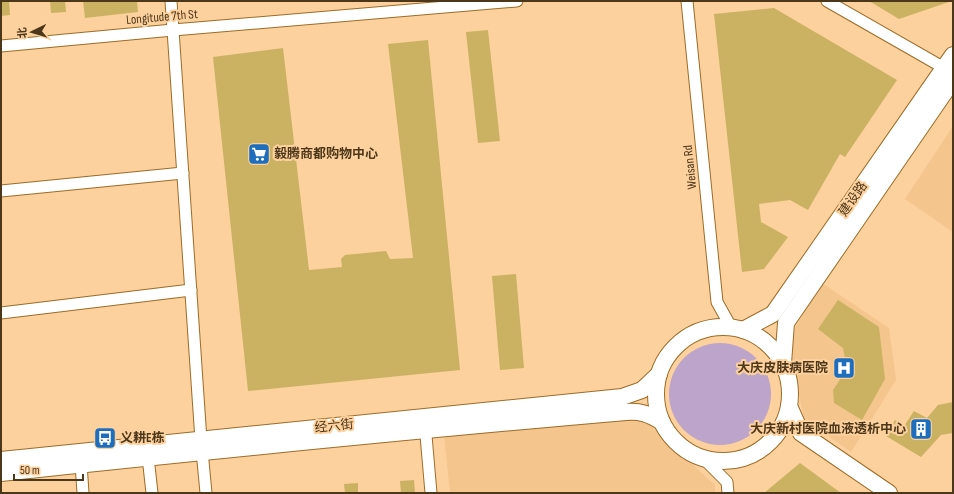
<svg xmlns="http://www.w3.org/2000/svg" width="954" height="494" font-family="'Sofia Sans Condensed','Noto Sans SC',sans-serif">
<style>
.built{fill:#f4c58c}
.green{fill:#bca4cb}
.building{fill:#cbb262}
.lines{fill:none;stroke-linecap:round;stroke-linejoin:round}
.minor-casing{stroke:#9c6c26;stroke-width:13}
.secondary-casing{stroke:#9c6c26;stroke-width:18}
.minor{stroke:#fff;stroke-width:11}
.secondary{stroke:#fff;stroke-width:16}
.labels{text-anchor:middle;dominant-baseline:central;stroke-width:4;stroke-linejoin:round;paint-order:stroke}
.street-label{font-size:13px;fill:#4d371b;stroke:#fcd19d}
.poi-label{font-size:13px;font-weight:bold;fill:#4d371b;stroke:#fcd19d;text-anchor:start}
</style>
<rect width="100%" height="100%" fill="#fcd19d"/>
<g class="built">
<polygon points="953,126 953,232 905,199"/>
<polygon points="822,283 889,328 896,380 851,452 804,419 791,355 795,328"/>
<polygon points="642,418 715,485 715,493 450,493 444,434"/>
</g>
<circle class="green" cx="720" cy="394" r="51"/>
<g class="building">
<polygon points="1,1 9,1 10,15 1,16"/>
<polygon points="50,1 65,1 66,12 51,13"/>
<polygon points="83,1 137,1 138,12 85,18"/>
<polygon points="869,1 948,1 949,2 899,19"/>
<polygon points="774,8 897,80 845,157 840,154 808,210 790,200 759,204 761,222 788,237 764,269 742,272 714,14"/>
<polygon points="488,30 500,141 478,143 466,32"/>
<polygon points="428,40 460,370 248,391 213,57 283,48 309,270 342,267 341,259 345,255 386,251 390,259 413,258 388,44"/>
<polygon points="516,274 524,368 500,370 492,276"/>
<polygon points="838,300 879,327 885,379 862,420 834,403 833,390 847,369 843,348 818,329"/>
<polygon points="953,402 953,433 941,435 921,457 886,436 895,420 904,426 914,411 927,418 938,405"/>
<polygon points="800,463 841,493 764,493"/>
<polygon points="414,480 415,493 401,493 400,481"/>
<polygon points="358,483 358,493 345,493 344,484"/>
</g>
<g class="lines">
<g class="minor-casing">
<g id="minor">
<polyline points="171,1 173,30 201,440 206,493"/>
<polyline points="687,1 717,302 731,327"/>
<polyline points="827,1 953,73"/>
<polyline points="1,46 173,30 517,1"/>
<polyline points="1,191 183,173"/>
<polyline points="1,313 191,290"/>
<polyline points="425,424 431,493"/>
<polyline points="148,457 152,493"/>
<polyline points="704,459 727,482 728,493"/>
<polyline points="81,464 83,493"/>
</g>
</g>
<g class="secondary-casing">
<g id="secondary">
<circle cx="723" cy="394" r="67"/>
<polyline points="743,330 773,314 953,55"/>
<polyline points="783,363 786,323 953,80"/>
<polyline points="789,406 801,433 889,493"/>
<polyline points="1,460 622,397 642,390 659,374"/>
<path d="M1,473c208,-22 416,-43 625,-61 15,-1 23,2 36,10"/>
</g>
</g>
<use href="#minor" class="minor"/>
<use href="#secondary" class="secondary"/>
</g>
<defs>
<g id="supermarket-square" transform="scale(1.15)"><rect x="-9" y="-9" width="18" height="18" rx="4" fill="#1f6ebd" stroke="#fcd19d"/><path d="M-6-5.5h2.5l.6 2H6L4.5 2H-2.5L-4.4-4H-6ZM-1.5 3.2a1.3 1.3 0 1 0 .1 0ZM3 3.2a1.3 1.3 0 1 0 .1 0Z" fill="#fff"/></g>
<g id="hospital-square" transform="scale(1.15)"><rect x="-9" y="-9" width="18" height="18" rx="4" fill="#1f6ebd" stroke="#fcd19d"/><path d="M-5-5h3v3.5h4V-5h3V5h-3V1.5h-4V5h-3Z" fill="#fff"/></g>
<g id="building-square" transform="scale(1.15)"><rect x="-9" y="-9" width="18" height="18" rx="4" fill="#1f6ebd" stroke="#fcd19d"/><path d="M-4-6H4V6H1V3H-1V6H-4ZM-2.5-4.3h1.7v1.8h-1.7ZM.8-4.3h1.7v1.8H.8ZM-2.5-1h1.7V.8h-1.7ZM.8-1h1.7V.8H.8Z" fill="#fff"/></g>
<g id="bus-square" transform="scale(1.15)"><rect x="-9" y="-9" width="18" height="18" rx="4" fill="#1f6ebd" stroke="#fcd19d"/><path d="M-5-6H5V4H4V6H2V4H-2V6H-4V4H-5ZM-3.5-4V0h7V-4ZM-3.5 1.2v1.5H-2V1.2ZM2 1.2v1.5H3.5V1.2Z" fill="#fff"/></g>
</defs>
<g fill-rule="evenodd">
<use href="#supermarket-square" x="259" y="154"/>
<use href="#hospital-square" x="844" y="368"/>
<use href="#building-square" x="921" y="429"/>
<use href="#bus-square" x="105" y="438"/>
</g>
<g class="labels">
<g class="street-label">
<text transform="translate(162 17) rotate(-5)">Longitude 7th St</text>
<text transform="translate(690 167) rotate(-96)">Weisan Rd</text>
<text transform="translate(853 199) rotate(-55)">建设路</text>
<text transform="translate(334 426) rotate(-6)">经六街</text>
</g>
<g class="poi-label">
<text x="274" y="154">毅腾商都购物中心</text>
<text x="828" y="368" text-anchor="end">大庆皮肤病医院</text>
<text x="906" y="429" text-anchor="end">大庆新村医院血液透析中心</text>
<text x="120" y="438">义耕E栋</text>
</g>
</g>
<rect width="954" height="494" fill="none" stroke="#4d371b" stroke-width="4"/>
<g transform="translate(32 32) rotate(265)" stroke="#fcd19d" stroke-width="3" paint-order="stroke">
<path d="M0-3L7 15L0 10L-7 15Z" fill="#4d371b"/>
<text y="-6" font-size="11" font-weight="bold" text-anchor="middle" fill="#4d371b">北</text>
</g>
<path d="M14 474v6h69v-6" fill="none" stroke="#4d371b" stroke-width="2"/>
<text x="20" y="474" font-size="12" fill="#4d371b" stroke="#fcd19d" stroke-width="3" paint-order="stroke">50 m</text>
</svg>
